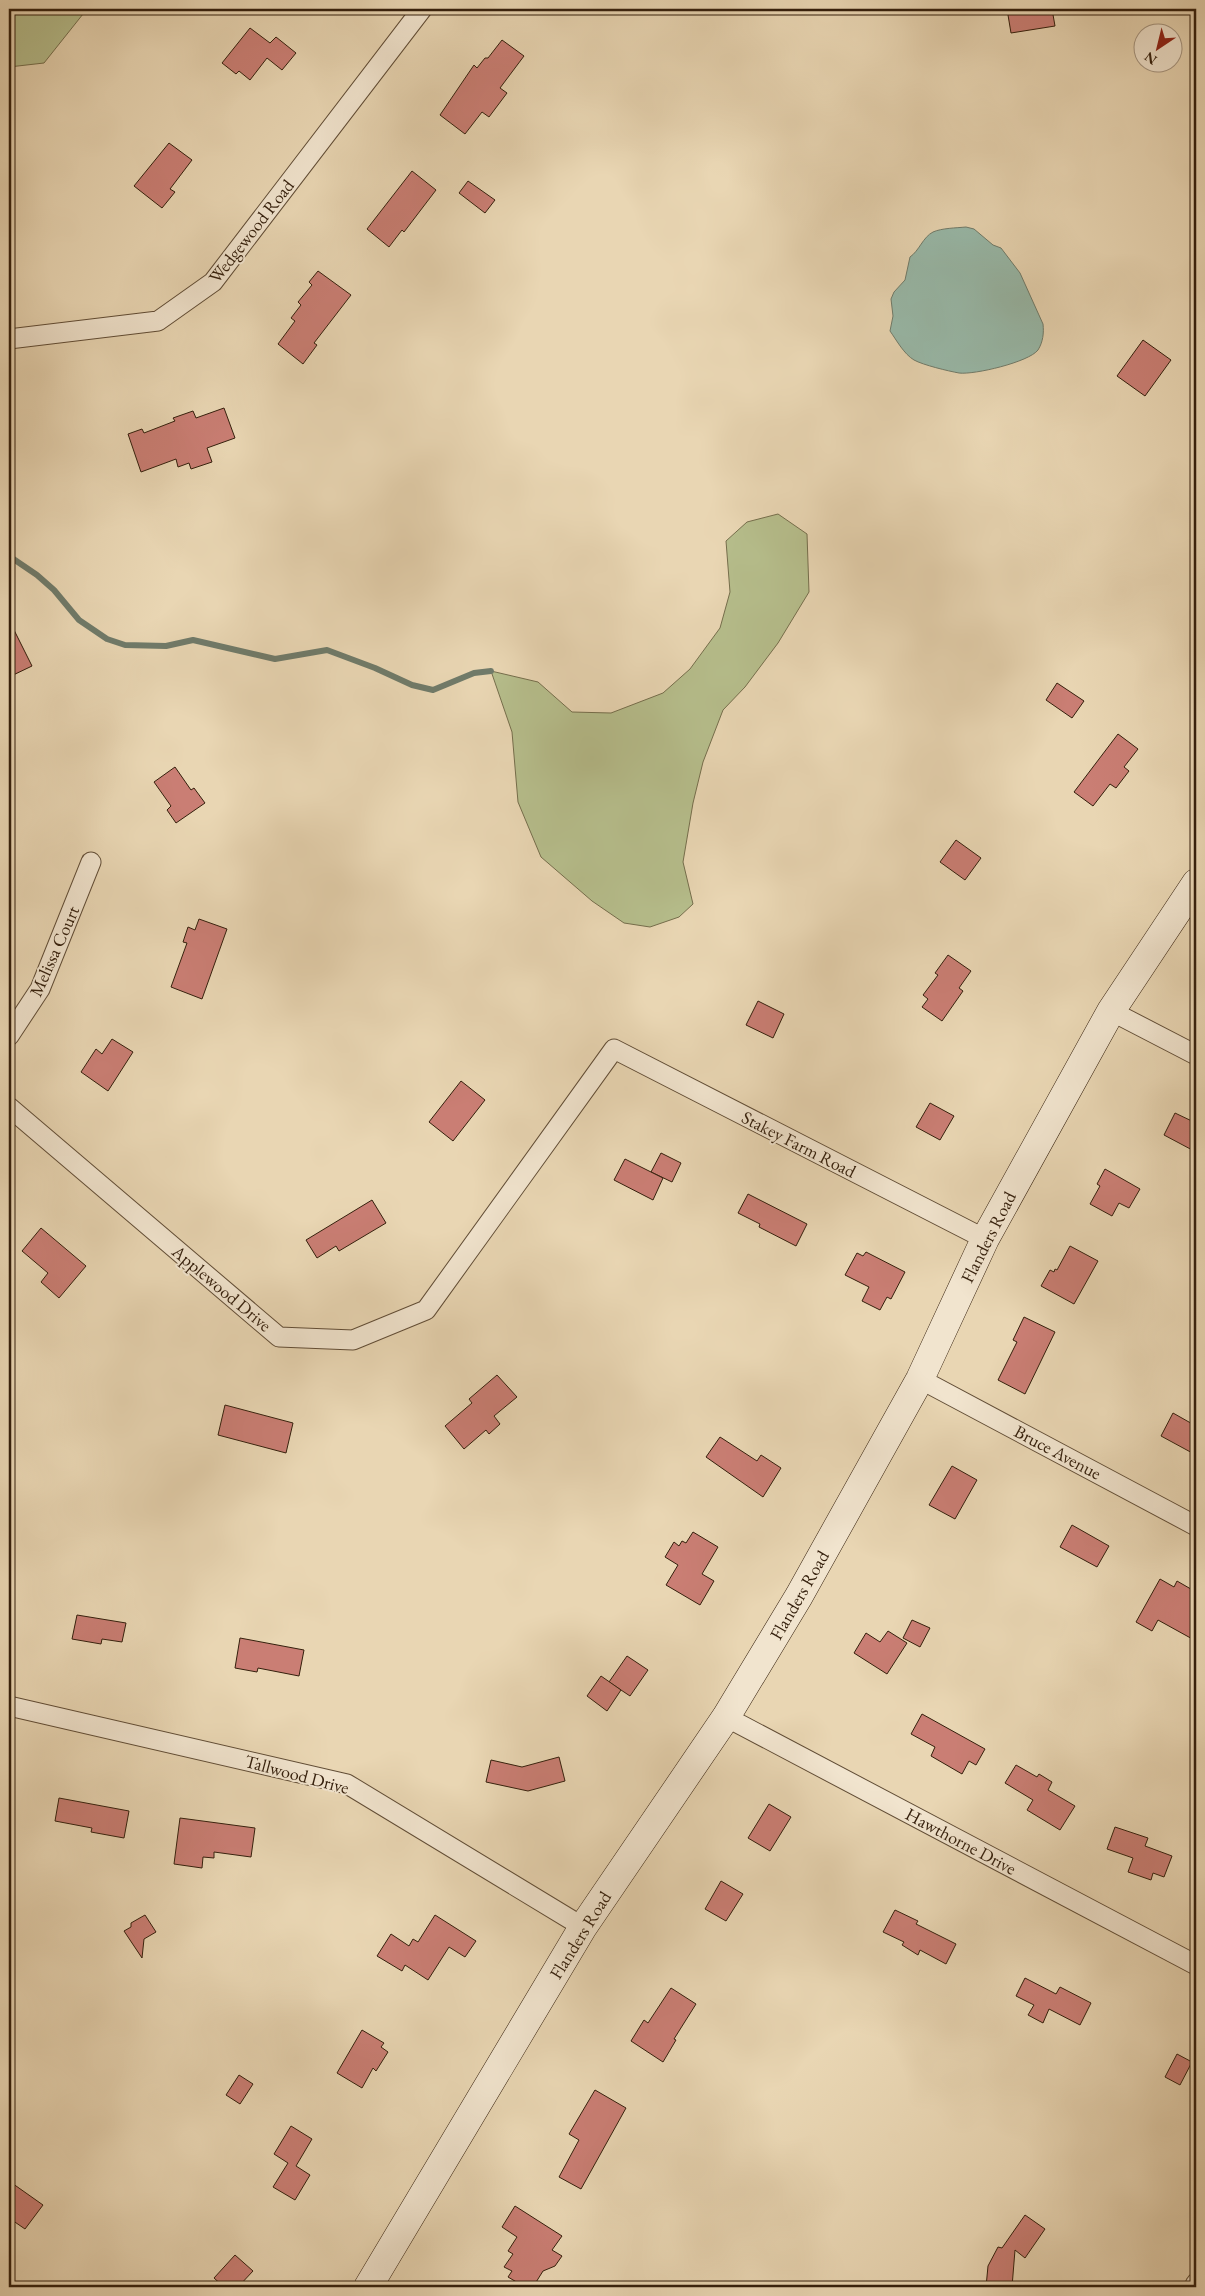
<svg xmlns="http://www.w3.org/2000/svg" width="1205" height="2296" font-family="'EB Garamond',serif">
<style>
.green{fill:#b6be8c;stroke:#756e4c}
.water{fill:#98b9a9;stroke:#707b6a}
.lines{fill:none;stroke-linecap:round;stroke-linejoin:round}
.stream{stroke:#707b6a;stroke-width:6}
.building{fill:#ca7e74;stroke:#341f0c}
.street-casing{stroke:#614d36;stroke-width:21}
.secondary-casing{stroke:#341f0c;stroke-width:29}
.street{stroke:#f1e4ce;stroke-width:19}
.secondary{stroke:#f1e4ce;stroke-width:28}
.labels{text-anchor:middle;dominant-baseline:central;stroke-width:4;stroke-linejoin:round;paint-order:stroke}
.street-label{font-size:18px;fill:#341f0c;stroke:#f1e4ce}
</style>
<rect width="100%" height="100%" fill="#e9d6b3"/>
<filter id="stains"><feTurbulence type="fractalNoise" baseFrequency=".004" numOctaves="4"/><feColorMatrix values="0 0 0 0 .2 0 0 0 0 .09 0 0 0 0 .02 0 0 0 .5 -.17"/></filter>
<radialGradient id="worn" r=".72"><stop offset=".6" stop-color="#630" stop-opacity="0"/><stop offset="1" stop-color="#630" stop-opacity=".3"/></radialGradient>
<g class="green">
<polygon points="9,9 87,9 44,63 9,67"/>
<polygon points="778,514 807,534 809,592 778,643 745,687 723,710 703,762 693,803 683,862 693,904 679,917 650,927 624,923 592,901 541,857 518,802 512,732 491,671 538,682 572,712 611,713 663,693 690,669 720,628 730,592 726,541 747,522"/>
</g>
<path class="water" d="M966,227l8,2 19,16 8,3 19,25 23,51c1,9 0,18 -5,26 -9,12 -64,25 -79,23 -11,-2 -36,-8 -45,-13 -10,-6 -17,-19 -24,-29l3,-15 -2,-17 3,-7 11,-12 5,-23c9,-6 13,-20 23,-25 9,-4 23,-4 33,-5z"/>
<g class="lines">
<polyline class="stream" points="9,556 37,575 54,590 79,620 107,639 125,645 166,646 193,640 275,659 327,650 375,668 412,685 433,690 474,673 491,671"/>
</g>
<g class="building">
<polygon points="1007,9 1052,9 1055,26 1011,33"/>
<polygon points="250,28 270,43 276,37 296,53 282,70 267,58 250,80 239,71 236,74 222,63"/>
<polygon points="502,40 524,56 500,88 507,93 489,117 482,112 465,134 440,115 474,65 477,68 485,58 488,58"/>
<polygon points="169,143 192,160 170,189 175,192 162,208 134,186"/>
<polygon points="412,171 436,190 404,232 402,230 389,247 367,229"/>
<polygon points="468,181 495,200 485,213 459,193"/>
<polygon points="318,271 351,295 314,343 317,345 303,364 278,344 295,321 291,318 301,305 298,302 312,285 309,282"/>
<polygon points="1143,340 1171,360 1145,396 1117,376"/>
<polygon points="224,408 235,438 207,448 212,462 191,469 189,463 178,467 176,459 141,472 128,434 142,429 144,433 175,421 173,418 193,411 196,418"/>
<polygon points="9,620 32,666 9,677"/>
<polygon points="1057,683 1084,701 1072,718 1046,700"/>
<polygon points="1118,734 1138,749 1124,767 1129,771 1116,788 1110,784 1093,806 1074,792"/>
<polygon points="175,767 191,790 194,788 205,803 176,823 167,810 171,806 154,782"/>
<polygon points="956,840 981,858 965,880 940,862"/>
<polygon points="199,919 227,929 202,999 171,987 187,943 183,942 188,927 195,930"/>
<polygon points="948,955 971,971 959,988 963,991 942,1021 922,1007 928,999 923,995 938,975 935,973"/>
<polygon points="758,1001 784,1014 773,1038 746,1025"/>
<polygon points="112,1039 133,1052 108,1091 81,1072 96,1049 102,1054"/>
<polygon points="461,1081 485,1100 453,1141 429,1122"/>
<polygon points="930,1103 954,1116 940,1140 916,1127"/>
<polygon points="1175,1113 1196,1123 1196,1152 1164,1135"/>
<polygon points="661,1153 681,1163 672,1182 651,1172"/>
<polygon points="625,1159 663,1178 653,1200 614,1180"/>
<polygon points="1105,1169 1140,1189 1129,1208 1119,1203 1112,1216 1090,1204 1100,1186 1097,1184"/>
<polygon points="748,1194 807,1224 796,1246 759,1227 760,1224 738,1213"/>
<polygon points="372,1200 386,1223 339,1251 336,1246 317,1258 306,1240"/>
<polygon points="41,1228 86,1266 59,1298 41,1282 48,1273 22,1251"/>
<polygon points="1070,1246 1098,1261 1074,1304 1041,1286 1050,1270 1054,1272 1055,1269 1057,1270"/>
<polygon points="866,1252 905,1272 891,1299 887,1297 880,1310 862,1301 869,1287 845,1275 857,1253 863,1256"/>
<polygon points="1024,1317 1055,1332 1025,1394 998,1380 1017,1342 1013,1340"/>
<polygon points="497,1375 517,1397 494,1416 500,1424 489,1434 486,1430 464,1449 445,1426 472,1403 469,1399"/>
<polygon points="225,1405 293,1423 286,1453 218,1435"/>
<polygon points="1173,1413 1196,1426 1196,1455 1161,1436"/>
<polygon points="720,1437 757,1461 761,1455 781,1468 763,1497 706,1457"/>
<polygon points="952,1466 977,1480 955,1519 929,1505"/>
<polygon points="1072,1525 1109,1546 1097,1567 1060,1547"/>
<polygon points="693,1532 718,1547 702,1574 714,1581 700,1605 666,1585 678,1565 665,1557 674,1542 679,1546 682,1541 686,1543"/>
<polygon points="1160,1579 1174,1587 1177,1581 1196,1592 1196,1641 1158,1620 1152,1631 1136,1622"/>
<polygon points="77,1615 126,1623 122,1642 102,1639 101,1644 72,1639"/>
<polygon points="912,1620 930,1628 920,1647 903,1638"/>
<polygon points="888,1631 907,1643 887,1674 854,1653 866,1633 880,1642"/>
<polygon points="240,1638 304,1650 299,1676 258,1668 257,1672 235,1668"/>
<polygon points="627,1656 648,1670 630,1696 609,1682"/>
<polygon points="601,1676 621,1690 607,1711 587,1696"/>
<polygon points="922,1714 985,1749 976,1765 969,1761 962,1774 931,1756 935,1747 911,1734"/>
<polygon points="559,1757 565,1781 528,1791 486,1782 491,1760 522,1767"/>
<polygon points="1016,1765 1037,1777 1039,1774 1052,1782 1048,1790 1075,1806 1060,1830 1027,1810 1033,1800 1005,1783"/>
<polygon points="59,1798 129,1811 124,1838 91,1832 92,1828 55,1821"/>
<polygon points="769,1804 791,1817 770,1851 748,1838"/>
<polygon points="180,1818 255,1828 251,1857 214,1852 214,1858 203,1857 202,1868 174,1864"/>
<polygon points="1115,1827 1148,1838 1145,1846 1172,1856 1164,1877 1153,1873 1151,1880 1128,1872 1133,1858 1107,1849"/>
<polygon points="721,1881 743,1894 726,1921 705,1909"/>
<polygon points="895,1910 918,1921 916,1924 956,1944 946,1964 920,1950 918,1955 902,1945 904,1942 883,1932"/>
<polygon points="145,1915 156,1932 144,1939 142,1958 124,1931 131,1927 131,1923"/>
<polygon points="435,1915 476,1941 465,1957 449,1947 428,1980 405,1965 402,1971 377,1956 391,1934 409,1946 413,1939 418,1942"/>
<polygon points="1025,1978 1056,1994 1060,1987 1091,2003 1080,2025 1049,2009 1043,2023 1028,2015 1034,2005 1016,1996"/>
<polygon points="671,1988 696,2004 674,2039 676,2040 663,2062 631,2041 644,2020 648,2023"/>
<polygon points="362,2030 384,2043 381,2047 388,2052 376,2071 373,2068 362,2088 337,2073"/>
<polygon points="1177,2054 1192,2062 1180,2085 1165,2077"/>
<polygon points="239,2075 253,2084 240,2104 226,2095"/>
<polygon points="595,2090 626,2108 581,2189 559,2177 579,2140 569,2134"/>
<polygon points="291,2126 312,2139 296,2166 310,2175 295,2200 273,2187 288,2163 274,2154"/>
<polygon points="9,2181 43,2205 25,2229 9,2218"/>
<polygon points="515,2206 562,2236 552,2250 562,2256 555,2266 543,2271 533,2287 525,2287 508,2277 512,2271 504,2267 513,2254 508,2251 517,2237 502,2227"/>
<polygon points="1025,2215 1045,2229 1025,2258 1015,2250 1012,2287 986,2287 988,2266 998,2247 1002,2248"/>
<polygon points="235,2255 253,2271 238,2287 224,2287 214,2278"/>
</g>
<g class="lines">
<g class="street-casing">
<g id="street">
<polyline points="9,339 158,321 213,282 422,9"/>
<polyline points="1111,1011 1196,1055"/>
<polyline points="9,1036 40,989 91,862"/>
<polyline points="9,1107 279,1337 353,1340 426,1310 614,1049 985,1239"/>
<polyline points="920,1379 1196,1526"/>
<polyline points="9,1706 347,1784 583,1927"/>
<polyline points="726,1717 1196,1965"/>
<polyline points="1194,2287 1196,2283"/>
</g>
</g>
<g class="secondary-casing">
<polyline id="secondary" points="368,2287 583,1927 726,1717 799,1596 920,1379 985,1239 1111,1011 1196,883"/>
</g>
<use href="#street" class="street"/>
<use href="#secondary" class="secondary"/>
</g>
<g class="labels">
<g class="street-label">
<text transform="translate(251 231) rotate(-52)">Wedgewood Road</text>
<text transform="translate(54 951) rotate(-66)">Melissa Court</text>
<text transform="translate(799 1144) rotate(27)">Stakey Farm Road</text>
<text transform="translate(988 1237) rotate(-63)">Flanders Road</text>
<text transform="translate(222 1288) rotate(40)">Applewood Drive</text>
<text transform="translate(1058 1452) rotate(28)">Bruce Avenue</text>
<text transform="translate(799 1595) rotate(-60)">Flanders Road</text>
<text transform="translate(297 1774) rotate(15)">Tallwood Drive</text>
<text transform="translate(961 1841) rotate(28)">Hawthorne Drive</text>
<text transform="translate(580 1935) rotate(-58)">Flanders Road</text>
</g>
</g>
<rect width="1205" height="2296" fill="none" stroke="#e9d6b3" stroke-width="30"/>
<rect x="10" y="10" width="1185" height="2276" fill="none" stroke="#341f0c" stroke-width="2.5"/>
<rect x="15" y="15" width="1175" height="2266" fill="none" stroke="#341f0c"/>
<g transform="translate(1158 48) rotate(215)"><circle r="24" fill="#f1e4ce" stroke="#a59580"/>
<path d="M0-4L9 19L0 12L-9 19Z" fill="#8f2418"/>
<text y="-8" font-size="14" font-weight="bold" text-anchor="middle" fill="#341f0c">N</text>
</g>
<rect width="100%" height="100%" filter="url(#stains)"/>
<rect width="100%" height="100%" fill="url(#worn)"/>
</svg>
